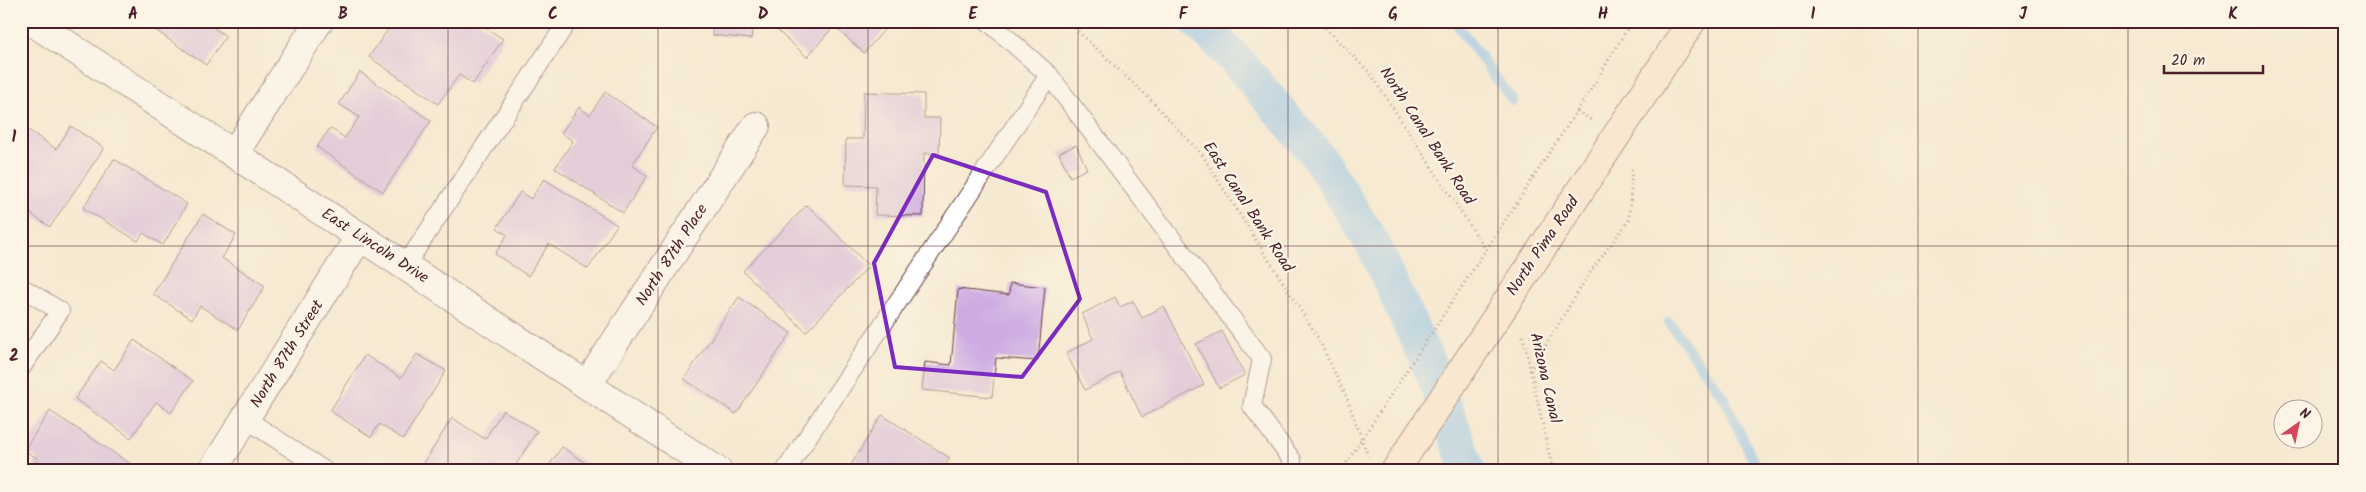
<svg xmlns="http://www.w3.org/2000/svg" width="2366" height="492" font-family="Kalam,sans-serif">
<style>
.lines{fill:none;stroke-linecap:round;stroke-linejoin:round}
.stream{stroke:#7dbcf1;stroke-width:10}
.canal{stroke:#7dbcf1;stroke-width:35}
.building{fill:#cdace3}
.service-casing{stroke:#643d44;stroke-width:20}
.minor-casing{stroke:#643d44;stroke-width:30}
.secondary-casing{stroke:#643d44;stroke-width:30}
.path{stroke:#643d44;stroke-width:3;stroke-dasharray:1 4;stroke-linecap:butt}
.service{stroke:#fff;stroke-width:18}
.minor{stroke:#fff;stroke-width:28}
.secondary{stroke:#fce5cf;stroke-width:28}
.marked{fill:none;stroke:#7b2cbf;stroke-width:4;stroke-linejoin:round}
.grid{fill:none;stroke:#4a1f2b;stroke-width:1;stroke-opacity:0.55}
.labels{text-anchor:middle;dominant-baseline:central;stroke-width:4.5;stroke-linejoin:round;paint-order:stroke}
.street-label{font-size:16px;fill:#4a1f2b;stroke:#fcf5e5}
.neatline{fill:none;stroke:#4a1f2b;stroke-width:2}
.grid-label{font-size:16px;text-anchor:middle;font-weight:bold;fill:#4a1f2b}
</style>
<rect width="100%" height="100%" fill="#fcf5e5"/>
<filter id="ink" filterUnits="userSpaceOnUse"><feTurbulence type="fractalNoise" baseFrequency=".02" numOctaves="2"/><feDisplacementMap in="SourceGraphic" scale="10" xChannelSelector="R" yChannelSelector="G"/><feConvolveMatrix kernelMatrix="1 2 1 2 8 2 1 2 1" color-interpolation-filters="sRGB"/></filter>
<filter id="wash" filterUnits="userSpaceOnUse"><feTurbulence type="fractalNoise" baseFrequency=".0096" numOctaves="4" result="noise"/><feDisplacementMap in="SourceGraphic" scale="20" xChannelSelector="R" yChannelSelector="G"/><feGaussianBlur stdDeviation="1.12" result="paint"/><feColorMatrix in="noise" values="0 0 0 0 0 0 0 0 0 0 0 0 0 0 0 0 0 1.4 0 .05"/><feComposite in="paint" operator="in"/></filter>
<g filter="url(#wash)">
<rect width="100%" height="100%" fill="#f6e9d1"/>
<g class="lines">
<g class="stream">
<polyline points="1454,21 1513,101"/>
<polyline points="1669,322 1724,398 1758,471"/>
</g>
<polyline class="canal" points="1197,21 1235,59 1318,156 1374,246 1433,374 1468,471"/>
</g>
<g id="blocks">
<g class="building">
<polygon points="151,21 210,21 208,24 226,36 206,65 148,25"/>
<polygon points="394,21 476,21 503,39 473,84 459,75 438,104 369,57"/>
<polygon points="713,21 753,21 751,39 712,35"/>
<polygon points="770,21 892,21 864,53 834,26 807,57 769,23"/>
<polygon points="360,72 431,121 383,192 317,147 330,128 345,138 359,117 339,104"/>
<polygon points="605,92 657,127 632,165 647,176 623,213 555,168 573,141 561,133 579,107 590,115"/>
<polygon points="864,92 924,94 924,118 940,118 939,154 924,153 923,216 875,215 876,186 845,185 846,139 863,139"/>
<polygon points="21,125 56,149 71,126 104,148 50,227 21,207"/>
<polygon points="1076,145 1087,169 1070,177 1059,153"/>
<polygon points="114,159 187,204 163,245 143,233 138,241 83,208"/>
<polygon points="544,179 617,225 588,269 549,244 528,276 495,254 507,235 497,228 520,192 531,199"/>
<polygon points="807,205 869,266 806,332 743,271"/>
<polygon points="203,214 236,235 222,258 265,286 238,330 200,306 192,319 153,294"/>
<polygon points="1010,283 1045,287 1038,361 996,358 992,397 922,390 925,362 951,365 958,289 1009,295"/>
<polygon points="739,297 791,333 736,414 684,379"/>
<polygon points="1115,297 1120,307 1133,301 1142,318 1164,306 1204,385 1142,417 1120,372 1085,390 1066,353 1093,339 1082,314"/>
<polygon points="1222,331 1245,375 1219,388 1196,344"/>
<polygon points="134,340 193,381 171,413 156,402 131,438 75,399 101,361 114,370"/>
<polygon points="417,354 446,371 403,439 379,424 371,437 330,411 365,355 401,378"/>
<polygon points="503,410 537,431 512,471 419,471 452,418 485,439"/>
<polygon points="50,411 137,468 136,471 30,471 38,459 24,450"/>
<polygon points="882,415 950,458 942,471 847,471"/>
<polygon points="562,447 597,471 553,471 548,467"/>
</g>
</g>
</g>
<g filter="url(#ink)">
<use href="#blocks" fill-opacity="0" stroke="#643d44" stroke-width="1"/>
<g class="lines">
<g class="service-casing">
<g id="service">
<polyline points="988,21 1049,75 1262,359 1252,406 1292,460 1291,471"/>
<polyline points="405,266 568,21"/>
<polyline points="21,287 60,311 21,368"/>
<polyline points="246,419 325,471"/>
<polyline points="785,471 1049,75"/>
</g>
</g>
<g class="minor-casing">
<g id="minor">
<polyline points="31,21 718,471"/>
<polyline points="234,154 319,21"/>
<polyline points="587,385 756,126"/>
<polyline points="212,471 360,236"/>
</g>
</g>
<g class="secondary-casing">
<polyline id="secondary" points="1395,471 1692,21"/>
</g>
<g class="path">
<polyline points="1067,21 1148,97 1202,155 1317,336 1346,396 1368,456"/>
<polyline points="1318,21 1370,73 1486,250"/>
<polyline points="1577,111 1591,120"/>
<polyline points="1523,336 1553,471"/>
<polyline points="1530,371 1589,274 1629,220 1632,170"/>
<polyline points="1341,471 1590,91 1632,21"/>
</g>
<use href="#service" class="service"/>
<use href="#minor" class="minor"/>
<use href="#secondary" class="secondary"/>
</g>
</g>
<path d="M0 0H2366V492H0ZM933,155l113,37 34,107 -58,78 -127,-10 -21,-104z" fill="#f6e9d1" fill-opacity=".55" fill-rule="evenodd"/>
<path class="marked" d="M933,155l113,37 34,107 -58,78 -127,-10 -21,-104z"/>
<path class="grid" d="M238,21v450M448,21v450M658,21v450M868,21v450M1078,21v450M1288,21v450M1498,21v450M1708,21v450M1918,21v450M2128,21v450M21,246h2324"/>
<g class="labels">
<g class="street-label">
<text transform="translate(1427 136) rotate(57)">North Canal Bank Road</text>
<text transform="translate(1248 207) rotate(57)">East Canal Bank Road</text>
<text transform="translate(375 246) rotate(33)">East Lincoln Drive</text>
<text transform="translate(1543 246) rotate(-56)">North Pima Road</text>
<text transform="translate(672 255) rotate(-57)">North 87th Place</text>
<text transform="translate(287 354) rotate(-58)">North 87th Street</text>
<text transform="translate(1545 378) rotate(77)">Arizona Canal</text>
</g>
</g>
<rect width="2366" height="492" fill="none" stroke="#fcf5e5" stroke-width="55"/>
<g transform="translate(2298 424) rotate(33)"><circle r="24" fill="#fcf5e5" stroke="#b59f9b"/>
<path d="M0-4L9 19L0 12L-9 19Z" fill="#d1495b"/>
<text y="-8" font-size="14" font-weight="bold" text-anchor="middle" fill="#4a1f2b">N</text>
</g>
<path d="M2164 65v8h99v-8" fill="none" stroke="#4a1f2b" stroke-width="2.5"/>
<text x="2171" y="65" font-size="15" fill="#4a1f2b" stroke="#fcf5e5" stroke-width="4" paint-order="stroke">20 m</text>
<rect x="28" y="28" width="2310" height="436" class="neatline"/>
<g class="grid-label">
<text x="133" y="19">A</text>
<text x="343" y="19">B</text>
<text x="553" y="19">C</text>
<text x="763" y="19">D</text>
<text x="973" y="19">E</text>
<text x="1183" y="19">F</text>
<text x="1393" y="19">G</text>
<text x="1603" y="19">H</text>
<text x="1813" y="19">I</text>
<text x="2023" y="19">J</text>
<text x="2233" y="19">K</text>
<text x="14" y="142">1</text>
<text x="14" y="361">2</text>
</g>
</svg>
